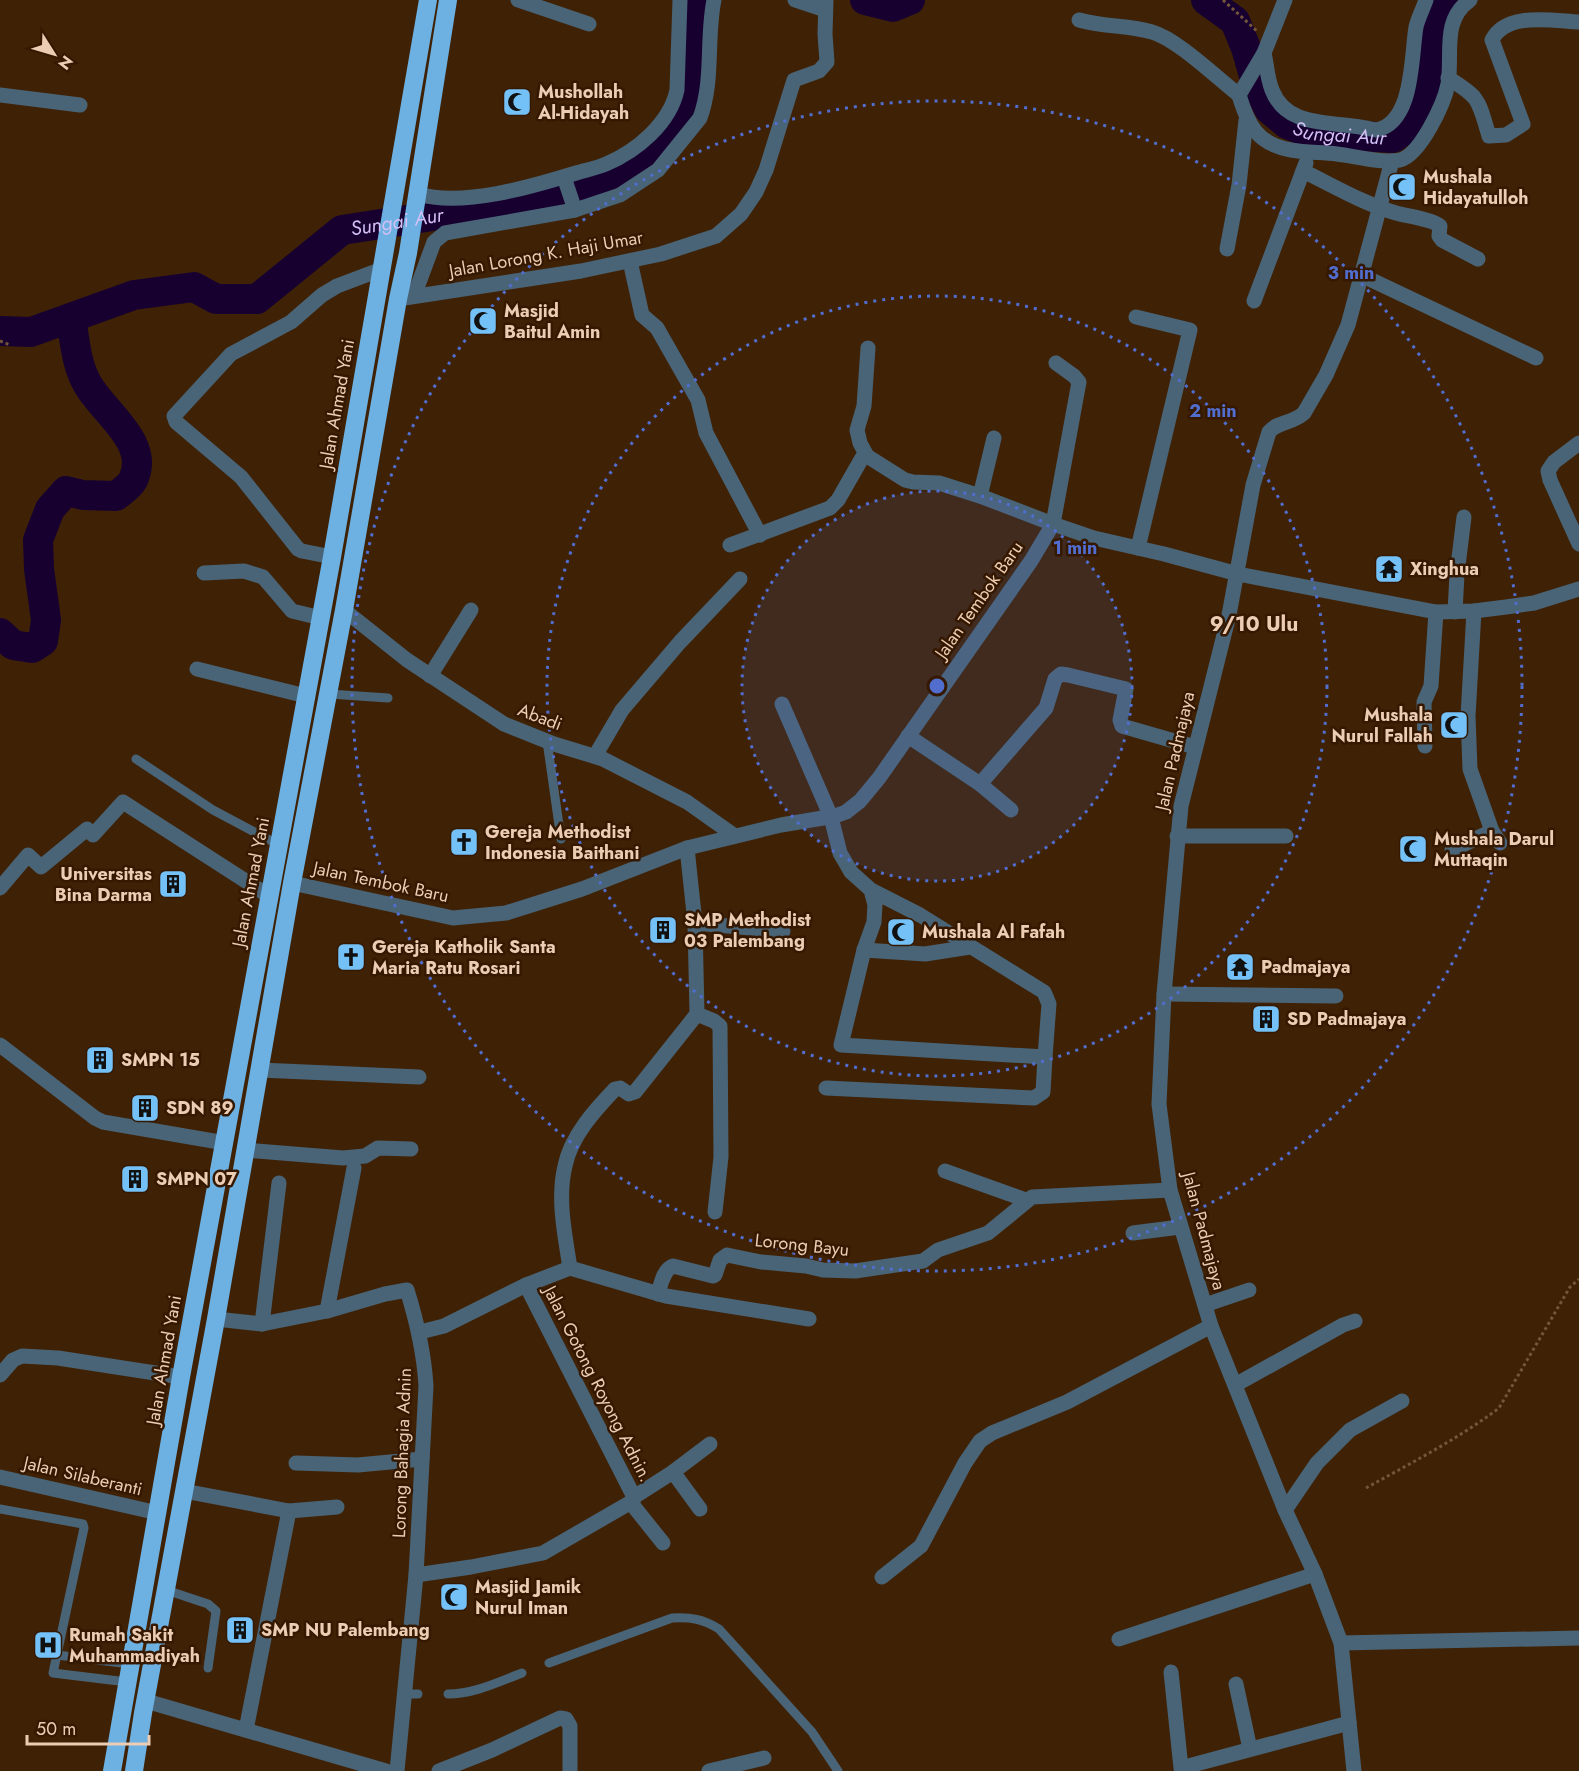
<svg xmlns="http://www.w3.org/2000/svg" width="1579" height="1771" font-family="Jost,sans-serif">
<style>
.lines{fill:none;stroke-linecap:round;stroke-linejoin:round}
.river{stroke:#170030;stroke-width:30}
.path{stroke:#74563b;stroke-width:3;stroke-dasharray:3 3;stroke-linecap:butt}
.lane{stroke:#496477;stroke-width:9}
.street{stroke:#496477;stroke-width:15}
.highway{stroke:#6cb1e2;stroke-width:18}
.ring{fill:none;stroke:#516ecf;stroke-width:3;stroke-dasharray:3 6}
.labels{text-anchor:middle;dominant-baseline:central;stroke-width:5;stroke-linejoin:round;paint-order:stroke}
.poi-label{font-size:18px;font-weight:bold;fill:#ecccb3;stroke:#351800;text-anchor:start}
.street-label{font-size:18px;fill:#ecccb3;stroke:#351800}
.water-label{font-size:20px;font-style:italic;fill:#d1bff5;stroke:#351800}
.quarter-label{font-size:21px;font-weight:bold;fill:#ecccb3;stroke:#351800}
.centre{fill:#516ecf;stroke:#351800;stroke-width:3}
.ring-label{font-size:18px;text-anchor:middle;font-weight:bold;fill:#516ecf;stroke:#351800;stroke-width:5;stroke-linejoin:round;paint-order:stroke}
</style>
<rect width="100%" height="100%" fill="#3f2206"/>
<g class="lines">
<g class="river">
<polyline points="865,0 893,7 910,0"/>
<path id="s1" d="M1206,0l29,21 11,27 10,35 13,26 18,15 23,9 83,5 24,-17 13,-39 2,-31 11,-44 6,-7"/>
<path id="s2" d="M0,331l31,1 103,-37 60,-8 22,12h41l85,-69 181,-28 60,-16 46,-19 30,-24 35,-47 4,-43 -2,-53"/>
<path d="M0,633l13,12 19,3 11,-7 3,-21 -7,-51 -1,-29 12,-31 16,-18 17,4 33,1c5,-4 14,-10 17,-16 18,-37 -29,-67 -45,-95 -12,-20 -13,-44 -17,-67"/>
</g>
<g class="path">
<polyline points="1223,0 1257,31"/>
<polyline points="0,341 10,345"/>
<path d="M1366,1488c45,-25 92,-49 133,-80l71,-121 9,-8"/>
</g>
<g class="lane">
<polyline points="329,694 388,698"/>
<polyline points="547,741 561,839"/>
<polyline points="136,759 213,810 279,845"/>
<polyline points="0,1509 83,1524 84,1528 53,1673 127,1682"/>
<polyline points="166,1590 208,1604 216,1611 208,1668"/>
<polyline points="57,1655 130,1664"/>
<path d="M549,1663l123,-45c19,-1 31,1 47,11l93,103 26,39"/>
<polyline points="404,1694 418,1694"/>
<path d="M448,1694c26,0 50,-12 74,-21"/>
</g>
<g class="street">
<polyline points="518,0 589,24"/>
<polyline points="795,0 825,10"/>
<path d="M1285,0l-21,53 -25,42c9,30 18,49 52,55 16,3 31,2 46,4 18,2 46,10 63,6 20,-5 44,-56 48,-76 5,-29 -7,-64 22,-84"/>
<path d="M1079,20c24,7 50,5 73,12 25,7 65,46 87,63"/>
<path d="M1264,53c3,12 3,25 8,37 12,31 43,32 72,35 11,1 22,3 32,5 38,-7 35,-74 40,-103 2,-9 7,-18 10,-27"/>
<path d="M1448,78c33,20 30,22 41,58l17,-1 17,-11 -31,-84c14,-29 62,-19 87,-18"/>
<polyline points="0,95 80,105"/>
<path d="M1303,171c31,15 61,33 93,42 11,3 38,7 44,13l-1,10 3,4 36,19"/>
<polyline points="564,177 575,210"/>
<path d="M418,194c45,13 113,-7 158,-21 10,-3 21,-5 30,-9 31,-13 64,-41 71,-74l3,-90"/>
<polyline points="1227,249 1239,185 1246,120"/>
<polyline points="630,261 642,315 657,328 698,400 706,433 760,535"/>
<polyline points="1361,275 1536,358"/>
<path d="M414,296l20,-54 11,-9 130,-23 45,-15 38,-25 42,-52c14,-38 6,-79 14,-118"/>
<polyline points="398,299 581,271 661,254 716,236 741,214 756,192 766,170 794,80 819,71 827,62 825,34 826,0"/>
<polyline points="1254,301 1306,163"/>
<polyline points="1136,317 1190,330 1138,548"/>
<polyline points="1579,443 1554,462 1548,471 1550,480 1579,544"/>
<polyline points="867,456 860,443 857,430 864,406 868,348"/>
<polyline points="980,496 994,438"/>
<polyline points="730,545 830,508 838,500 862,458 867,456 905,480 913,482 939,483 980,496 1053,524 1079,382 1074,376 1056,363"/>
<polyline points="332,557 302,551 298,549 241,477 176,422 174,416 231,354 291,322 322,295 337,286 382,269"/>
<polyline points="204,573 244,571 263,577 292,611 321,618"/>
<polyline points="344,610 407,660 504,724 554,744 603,759 687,802 735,836"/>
<polyline points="1474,611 1468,716 1470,769 1492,831 1500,843"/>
<polyline points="1455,612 1457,574 1464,517"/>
<polyline points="197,669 306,696"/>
<polyline points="430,676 471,610"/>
<polyline points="782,704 831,817 840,853 851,872 871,890 875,905 874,922 864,950 841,1045 1045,1057 1049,1004 1044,992 920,915 871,890"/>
<polyline points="908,736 980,784 1046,708 1055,679 1061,674 1068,675 1126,689 1120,720 1122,726 1195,747"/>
<polyline points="1425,746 1424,702 1431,686 1436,612"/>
<polyline points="595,756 622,710 680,642 740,579"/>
<polyline points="980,784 1011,810"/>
<polyline points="1177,836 1286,836"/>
<polyline points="1452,850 1492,831"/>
<polyline points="292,883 453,918 506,913 582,889 687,848 781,825 835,816 846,812 860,801 879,778 1031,561 1053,524 1094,538 1164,554 1238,574 1436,612 1474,611 1506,607 1534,603 1579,589"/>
<polyline points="0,888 28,855 41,867 87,829 93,835 123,802 269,896"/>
<polyline points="695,923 783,931"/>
<polyline points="864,950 925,954 970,947"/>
<polyline points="1164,994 1336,996"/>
<polyline points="697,1014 714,1021 720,1026 721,1157 715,1212"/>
<polyline points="0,1045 95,1118 103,1122 225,1143"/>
<polyline points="260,1070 419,1077"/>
<polyline points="826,1088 1034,1098 1043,1092 1045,1057"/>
<polyline points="245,1150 343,1158 365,1156 378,1148 411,1149"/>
<polyline points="945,1171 1026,1200"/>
<polyline points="1133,1233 1180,1227"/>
<path d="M570,1268c-5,-33 -13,-69 -5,-102 6,-30 30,-56 50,-77l5,-1 9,6 6,-2 62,-78 -2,-91 -8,-75"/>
<path d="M658,1294c3,-10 5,-24 15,-28l40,10 2,-1 5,-15 7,-5 34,7 45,4 17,4 32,1 68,-10 15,-11 50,-17 44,-36 138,-7"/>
<polyline points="1205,1305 1249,1290"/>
<polyline points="327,1311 354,1168"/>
<path d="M216,1319l46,5 65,-13 58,-17 22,-4c10,32 17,62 19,96l-10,189 -19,196"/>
<polyline points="262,1324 279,1183"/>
<polyline points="420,1332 444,1326 526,1285 570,1268 666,1296 809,1319"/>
<polyline points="0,1375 13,1360 22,1356 58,1358 181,1377"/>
<polyline points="1235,1385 1343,1325 1355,1321"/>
<polyline points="296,1463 358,1465 422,1459"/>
<polyline points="673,1472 700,1509"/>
<polyline points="0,1477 158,1513"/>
<polyline points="184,1491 289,1511 246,1730"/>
<polyline points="634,1497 673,1472 710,1444"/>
<polyline points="631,1503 663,1543"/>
<polyline points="1285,1510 1317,1463 1350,1430 1402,1401"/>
<polyline points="289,1511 337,1507"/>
<polyline points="416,1575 471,1567 543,1553 633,1501 634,1497 526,1285"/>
<polyline points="882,1577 921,1546 965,1463 980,1441 992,1433 1067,1402 1211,1326"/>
<polyline points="1119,1639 1315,1574"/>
<polyline points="1341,1643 1579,1638"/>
<polyline points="1171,1672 1181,1768 1349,1723"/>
<polyline points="1236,1684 1250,1749"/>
<polyline points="146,1701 386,1771"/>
<polyline points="439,1771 492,1750 560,1718 566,1719 570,1726 570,1771"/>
<polyline points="709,1771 764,1758"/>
<path d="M1354,1771l-13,-128 -26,-69 -30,-64 -74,-184 -41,-136 -11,-86 5,-110 17,-188 48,-191 24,-130 16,-53c9,-11 23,-8 35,-19l22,-38 22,-50 44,-164"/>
</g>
<g class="highway">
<polyline points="112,1771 181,1377 332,557 428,0"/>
<polyline points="134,1771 143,1713 216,1319 292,883 344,610 398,299 408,253 448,0"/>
</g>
</g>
<circle cx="937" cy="686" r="195" fill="#516ecf" fill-opacity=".12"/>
<g class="ring">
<circle cx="937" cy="686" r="195"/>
<circle cx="937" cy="686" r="390"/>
<circle cx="937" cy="686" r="585"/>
</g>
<defs>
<g id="mosque-square" transform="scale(1.5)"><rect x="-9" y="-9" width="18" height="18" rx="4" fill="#73c1f6" stroke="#351800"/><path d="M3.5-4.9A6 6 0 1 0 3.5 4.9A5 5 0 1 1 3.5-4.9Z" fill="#111"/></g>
<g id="temple-square" transform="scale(1.5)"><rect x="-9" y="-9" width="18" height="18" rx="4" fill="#73c1f6" stroke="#351800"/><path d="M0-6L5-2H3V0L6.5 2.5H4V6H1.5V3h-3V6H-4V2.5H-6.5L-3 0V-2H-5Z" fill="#111"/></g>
<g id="church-square" transform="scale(1.5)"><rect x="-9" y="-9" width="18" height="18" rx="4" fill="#73c1f6" stroke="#351800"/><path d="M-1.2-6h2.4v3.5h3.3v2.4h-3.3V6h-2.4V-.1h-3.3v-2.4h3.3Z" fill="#111"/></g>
<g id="building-square" transform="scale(1.5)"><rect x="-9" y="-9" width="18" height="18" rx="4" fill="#73c1f6" stroke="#351800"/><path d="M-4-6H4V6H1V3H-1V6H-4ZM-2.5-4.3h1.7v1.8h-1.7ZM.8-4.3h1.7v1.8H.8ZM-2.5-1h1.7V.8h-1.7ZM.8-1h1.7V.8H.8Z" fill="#111"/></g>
<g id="hospital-square" transform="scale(1.5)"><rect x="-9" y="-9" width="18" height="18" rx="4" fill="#73c1f6" stroke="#351800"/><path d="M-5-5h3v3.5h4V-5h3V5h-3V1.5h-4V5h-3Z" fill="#111"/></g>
</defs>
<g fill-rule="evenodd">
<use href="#mosque-square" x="517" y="102"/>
<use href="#mosque-square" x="1402" y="187"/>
<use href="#mosque-square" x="483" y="321"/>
<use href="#temple-square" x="1389" y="569"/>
<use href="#mosque-square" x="1454" y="725"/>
<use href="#church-square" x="464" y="842"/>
<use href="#mosque-square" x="1413" y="849"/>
<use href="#building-square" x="173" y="884"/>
<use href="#building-square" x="663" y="930"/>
<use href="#mosque-square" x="901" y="932"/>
<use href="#church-square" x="351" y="957"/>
<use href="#temple-square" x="1240" y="967"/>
<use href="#building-square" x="1266" y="1019"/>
<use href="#building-square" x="100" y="1060"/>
<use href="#building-square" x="145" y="1108"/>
<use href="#building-square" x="135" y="1179"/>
<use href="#mosque-square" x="454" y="1597"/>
<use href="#building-square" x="240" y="1630"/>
<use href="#hospital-square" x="48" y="1645"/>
</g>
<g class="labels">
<g class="poi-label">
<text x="538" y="92">Mushollah<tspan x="538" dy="21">Al-Hidayah</tspan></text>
<text x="1423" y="177">Mushala<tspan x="1423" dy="21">Hidayatulloh</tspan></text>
<text x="504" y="311">Masjid<tspan x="504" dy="21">Baitul Amin</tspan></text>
<text x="1410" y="569">Xinghua</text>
<text x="1433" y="715" text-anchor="end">Mushala<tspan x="1433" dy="21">Nurul Fallah</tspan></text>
<text x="485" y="832">Gereja Methodist<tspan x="485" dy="21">Indonesia Baithani</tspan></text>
<text x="1434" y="839">Mushala Darul<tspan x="1434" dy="21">Muttaqin</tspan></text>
<text x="152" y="874" text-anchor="end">Universitas<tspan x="152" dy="21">Bina Darma</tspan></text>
<text x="684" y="920">SMP Methodist<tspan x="684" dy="21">03 Palembang</tspan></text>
<text x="922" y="932">Mushala Al Fafah</text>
<text x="372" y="947">Gereja Katholik Santa<tspan x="372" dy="21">Maria Ratu Rosari</tspan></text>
<text x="1261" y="967">Padmajaya</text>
<text x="1287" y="1019">SD Padmajaya</text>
<text x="121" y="1060">SMPN 15</text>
<text x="166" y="1108">SDN 89</text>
<text x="156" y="1179">SMPN 07</text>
<text x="475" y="1587">Masjid Jamik<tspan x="475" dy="21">Nurul Iman</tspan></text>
<text x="261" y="1630">SMP NU Palembang</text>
<text x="69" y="1635">Rumah Sakit<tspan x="69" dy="21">Muhammadiyah</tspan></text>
</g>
<g class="street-label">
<text transform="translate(546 254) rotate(-10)">Jalan Lorong K. Haji Umar</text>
<text transform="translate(337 404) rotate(-80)">Jalan Ahmad Yani</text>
<text transform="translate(979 600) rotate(-55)">Jalan Tembok Baru</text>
<text transform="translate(540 717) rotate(21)">Abadi</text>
<text transform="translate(1175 751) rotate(-77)">Jalan Padmajaya</text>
<text transform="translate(251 882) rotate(-79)">Jalan Ahmad Yani</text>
<text transform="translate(381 882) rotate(12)">Jalan Tembok Baru</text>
<text transform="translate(1204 1231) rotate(75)">Jalan Padmajaya</text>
<text transform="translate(802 1245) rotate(6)">Lorong Bayu</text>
<text transform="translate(164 1360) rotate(-80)">Jalan Ahmad Yani</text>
<text transform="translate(598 1384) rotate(63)">Jalan Gotong Royong Adnin.</text>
<text transform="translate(402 1453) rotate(-88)">Lorong Bahagia Adnin</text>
<text transform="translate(83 1476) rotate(13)">Jalan Silaberanti</text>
</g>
<g class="water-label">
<text stroke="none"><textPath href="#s1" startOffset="208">Sungai Aur</textPath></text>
<text stroke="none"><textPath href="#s2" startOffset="432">Sungai Aur</textPath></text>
</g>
<g class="quarter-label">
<text x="1254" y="624">9/10 Ulu</text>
</g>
</g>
<circle cx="937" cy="686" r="9" class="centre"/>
<g class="ring-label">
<text x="1351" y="279">3 min</text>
<text x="1213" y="417">2 min</text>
<text x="1075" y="554">1 min</text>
</g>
<g transform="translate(54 54) rotate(127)" stroke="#351800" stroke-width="4.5" paint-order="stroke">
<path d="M0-4.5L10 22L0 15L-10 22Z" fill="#ecccb3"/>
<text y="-9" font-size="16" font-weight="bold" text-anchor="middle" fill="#ecccb3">N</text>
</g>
<path d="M27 1735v9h122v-9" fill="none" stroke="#ecccb3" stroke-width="3"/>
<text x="36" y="1735" font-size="18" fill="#ecccb3" stroke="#351800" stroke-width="4.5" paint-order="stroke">50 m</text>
</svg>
